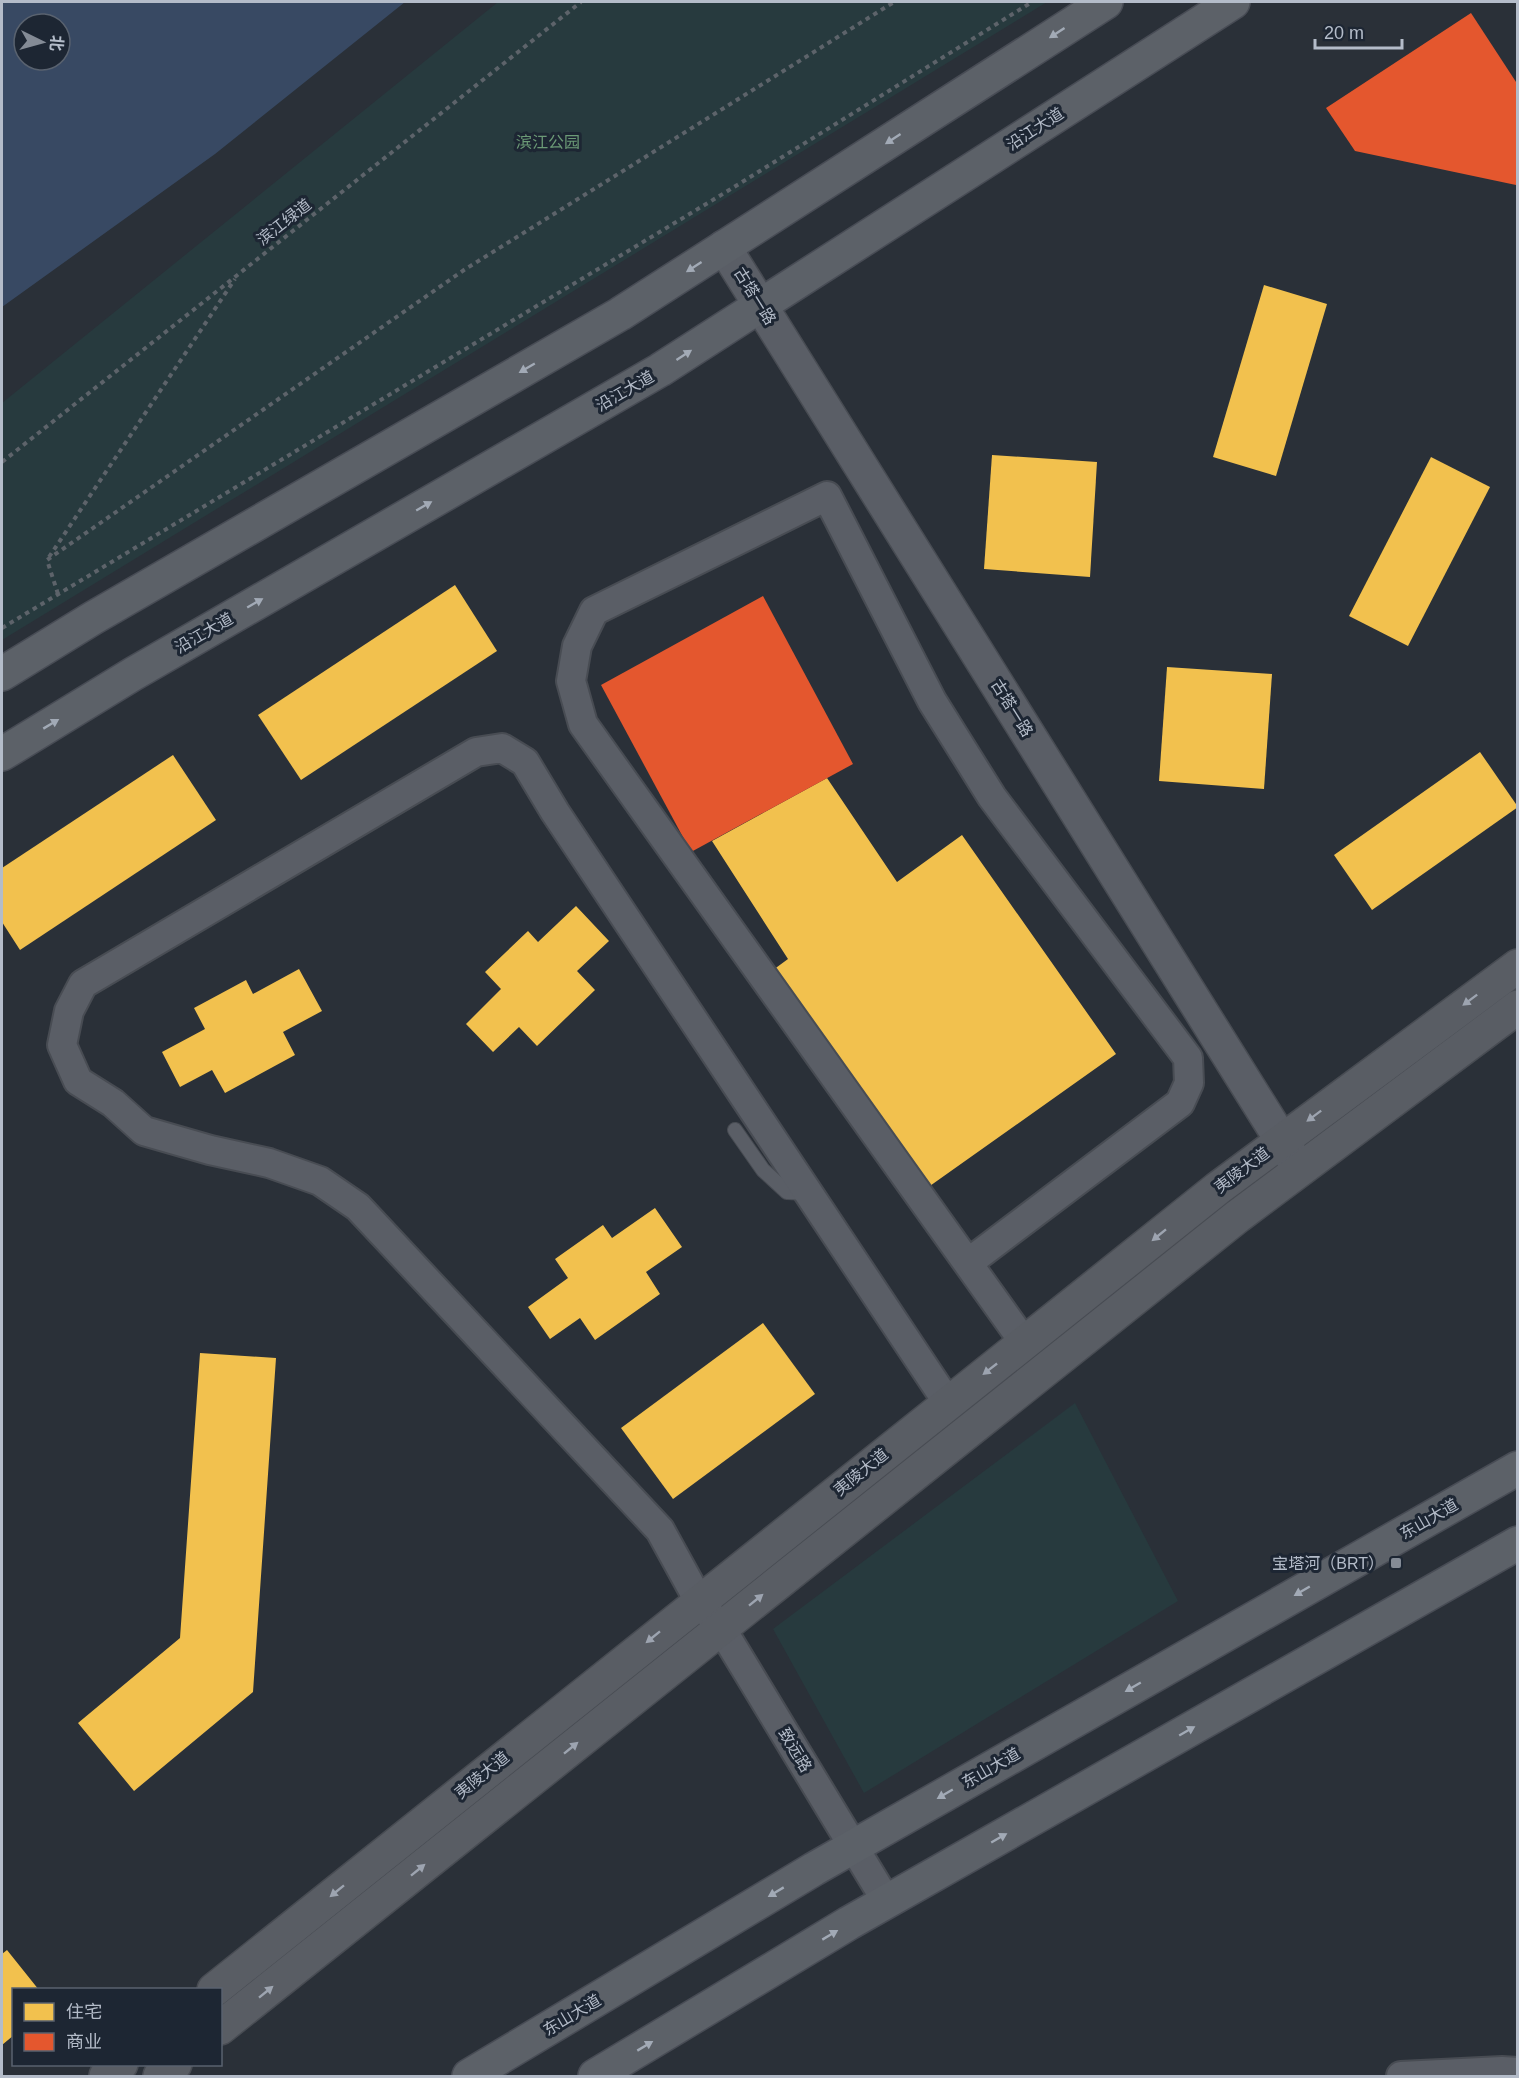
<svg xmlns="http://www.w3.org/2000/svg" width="1519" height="2078" font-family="Helvetica,'Noto Sans SC',sans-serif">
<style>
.green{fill:#273a3e}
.water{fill:#384963;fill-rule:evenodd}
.homes{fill:#f2c14e}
.shops{fill:#e4572e}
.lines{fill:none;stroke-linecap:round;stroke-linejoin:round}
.service-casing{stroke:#484c53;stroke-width:16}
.minor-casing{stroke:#484c53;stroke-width:32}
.tertiary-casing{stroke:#484c53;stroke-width:36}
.secondary-casing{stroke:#484c53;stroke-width:36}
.primary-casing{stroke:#484c55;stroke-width:36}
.path{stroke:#5d636a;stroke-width:4;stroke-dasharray:4.5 4.5;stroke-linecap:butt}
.service{stroke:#5a5e66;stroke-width:14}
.minor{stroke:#5a5e66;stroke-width:28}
.tertiary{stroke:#5a5e66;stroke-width:33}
.secondary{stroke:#595d64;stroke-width:33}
.primary{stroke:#5c6168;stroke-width:33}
.oneway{fill:#a2aab6}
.oneway2{fill:#9da4b0}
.poi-dot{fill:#848b96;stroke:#1d2633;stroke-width:2}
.labels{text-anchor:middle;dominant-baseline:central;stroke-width:6;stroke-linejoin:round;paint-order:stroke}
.street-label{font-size:16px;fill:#b4bcc9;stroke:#1d2633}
.park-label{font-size:16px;fill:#6b9a76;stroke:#1d2633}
.poi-label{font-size:16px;fill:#b4bcc9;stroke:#1d2633;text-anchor:end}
</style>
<rect width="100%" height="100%" fill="#2a3038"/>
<g class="green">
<polygon points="498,2 1047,2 2,640 2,403"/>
<polygon points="1075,1403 1178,1601 864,1793 773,1629"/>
</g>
<path class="water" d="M2,2h403l-190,152 -213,153zM24,24h36v36h-36z"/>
<g class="homes">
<polygon points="1264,285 1327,304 1276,476 1213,457"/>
<polygon points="992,455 1097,462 1090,577 984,569"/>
<polygon points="1431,457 1490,487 1408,646 1349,616"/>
<polygon points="455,585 497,651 301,780 258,715"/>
<polygon points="1167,667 1272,674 1264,789 1159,781"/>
<polygon points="1480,752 1518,807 1372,910 1334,855"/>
<polygon points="173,755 216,820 20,950 2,922 2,868"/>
<polygon points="827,778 897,882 962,835 1116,1054 927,1188 773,970 788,959 712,841"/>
<polygon points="576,906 609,941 577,971 595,990 537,1046 519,1027 493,1052 466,1024 501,989 485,972 528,931 538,942"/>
<polygon points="299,969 322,1011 283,1032 295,1055 225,1093 212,1070 180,1087 162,1052 205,1029 194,1008 246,980 253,994"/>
<polygon points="655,1208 682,1247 646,1272 660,1294 595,1340 580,1318 550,1339 528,1307 568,1278 555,1259 603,1225 612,1238"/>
<polygon points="763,1323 815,1394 673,1499 621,1428"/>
<polygon points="200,1353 276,1358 253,1692 134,1791 78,1723 180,1638"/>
<polygon points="7,1950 39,1990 14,1990 14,2035 2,2045 2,1954"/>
</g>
<g class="shops">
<polygon points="1471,13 1518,85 1518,184 1516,185 1355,151 1326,108"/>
<polygon points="763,596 853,764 691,852 601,685"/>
</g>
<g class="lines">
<g class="service-casing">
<polyline id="service" points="735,1130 763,1170 787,1192 807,1193"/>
</g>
<g class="minor-casing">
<g id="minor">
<polyline points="968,1263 1180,1103 1189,1083 1188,1058 992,797 932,701 827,496 594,611 577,646 571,681 583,724 1024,1342"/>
<polyline points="887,1902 721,1628 699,1601 660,1530 358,1207 320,1181 269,1163 210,1150 144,1131 113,1103 78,1081 62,1045 69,1011 83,984 476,752 502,748 525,762 555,812 948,1403"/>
<polyline points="1401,2076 1502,2071 1518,2072"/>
</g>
</g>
<g class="tertiary-casing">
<polyline id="tertiary" points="724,247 1297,1165"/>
</g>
<g class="secondary-casing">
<g id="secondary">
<polyline points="214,1990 1217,1189 1518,966"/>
<polyline points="220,2028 1238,1216 1518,1007"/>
<polyline points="106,2076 121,2064"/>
<polyline points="160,2076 175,2064"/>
</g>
</g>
<g class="primary-casing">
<g id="primary">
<polyline points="2,674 93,618 620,314 1106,2"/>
<polyline points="2,754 133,674 660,370 1233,2"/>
<polyline points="469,2076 814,1869 1518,1468"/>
<polyline points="595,2076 849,1923 1518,1543"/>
</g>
</g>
<g class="path">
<polyline points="2,462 581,2"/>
<polyline points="49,557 235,279"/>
<polyline points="58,594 47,560 464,270 894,2"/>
<polyline points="2,628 726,192 1032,2"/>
</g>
<use href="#service" class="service"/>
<use href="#minor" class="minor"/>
<use href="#tertiary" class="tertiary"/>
<use href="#secondary" class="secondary"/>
<use href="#primary" class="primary"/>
</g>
<defs><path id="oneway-solid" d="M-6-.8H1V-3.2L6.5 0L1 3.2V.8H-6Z" transform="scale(1.5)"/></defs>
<g class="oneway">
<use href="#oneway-solid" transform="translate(1057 33) rotate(147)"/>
<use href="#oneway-solid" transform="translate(893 139) rotate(147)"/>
<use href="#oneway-solid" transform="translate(694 267) rotate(147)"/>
<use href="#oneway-solid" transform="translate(684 355) rotate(-33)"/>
<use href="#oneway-solid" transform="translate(527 368) rotate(150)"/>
<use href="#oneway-solid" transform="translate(424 506) rotate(-30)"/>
<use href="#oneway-solid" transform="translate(255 603) rotate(-30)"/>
<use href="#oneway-solid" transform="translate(51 724) rotate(-31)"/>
<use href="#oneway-solid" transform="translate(1302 1591) rotate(150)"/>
<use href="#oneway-solid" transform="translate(1133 1687) rotate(150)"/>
<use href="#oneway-solid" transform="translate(1187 1731) rotate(-30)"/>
<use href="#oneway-solid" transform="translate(945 1794) rotate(150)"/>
<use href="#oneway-solid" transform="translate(999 1838) rotate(-30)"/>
<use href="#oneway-solid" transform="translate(776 1892) rotate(149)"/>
<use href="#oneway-solid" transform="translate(830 1935) rotate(-31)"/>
<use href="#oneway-solid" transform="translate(645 2046) rotate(-31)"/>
</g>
<g class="oneway2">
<use href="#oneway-solid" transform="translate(1470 1000) rotate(143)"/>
<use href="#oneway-solid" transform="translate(1314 1116) rotate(143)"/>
<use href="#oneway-solid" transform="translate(1159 1235) rotate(141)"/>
<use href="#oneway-solid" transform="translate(990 1369) rotate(142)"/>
<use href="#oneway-solid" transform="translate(756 1600) rotate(-39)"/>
<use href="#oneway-solid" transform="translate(653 1637) rotate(141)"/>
<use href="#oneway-solid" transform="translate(571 1748) rotate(-39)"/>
<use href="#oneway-solid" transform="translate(418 1870) rotate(-39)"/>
<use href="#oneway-solid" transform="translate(337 1891) rotate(141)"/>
<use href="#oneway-solid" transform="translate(266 1992) rotate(-39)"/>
</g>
<rect class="poi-dot" x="1390" y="1557" width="12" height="12" rx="3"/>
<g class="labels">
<g class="street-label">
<text transform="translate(1035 129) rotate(-33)">沿江大道</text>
<text transform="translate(284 222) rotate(-38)">滨江绿道</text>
<text transform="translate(755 296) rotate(58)">古塔一路</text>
<text transform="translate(625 391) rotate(-30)">沿江大道</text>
<text transform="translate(204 633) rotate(-30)">沿江大道</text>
<text transform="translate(1012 708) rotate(58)">古塔一路</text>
<text transform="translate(1242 1170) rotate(-37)">夷陵大道</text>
<text transform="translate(861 1472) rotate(-39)">夷陵大道</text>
<text transform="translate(1429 1519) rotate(-30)">东山大道</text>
<text transform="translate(795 1750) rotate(59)">致远路</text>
<text transform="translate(991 1768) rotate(-30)">东山大道</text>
<text transform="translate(482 1775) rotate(-39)">夷陵大道</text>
<text transform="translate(572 2015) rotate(-31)">东山大道</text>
</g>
<g class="park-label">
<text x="548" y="142">滨江公园</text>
</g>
<g class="poi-label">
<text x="1384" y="1563">宝塔河（BRT）</text>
</g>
</g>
<rect width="1519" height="2078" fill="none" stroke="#b4bcc9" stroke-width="6"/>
<rect x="12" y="1988" width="210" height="78" fill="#1d2633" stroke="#59626f" stroke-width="1.5"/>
<rect x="24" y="2003" width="30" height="18" fill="#f2c14e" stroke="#59626f" stroke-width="1.5"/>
<text x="66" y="2018" font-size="18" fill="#b4bcc9">住宅</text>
<rect x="24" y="2033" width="30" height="18" fill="#e4572e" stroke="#59626f" stroke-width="1.5"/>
<text x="66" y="2048" font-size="18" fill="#b4bcc9">商业</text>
<g transform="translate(42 42) rotate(95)"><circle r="28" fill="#1d2633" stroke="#59626f" stroke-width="1.5"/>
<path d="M0-4.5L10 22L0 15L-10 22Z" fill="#848b96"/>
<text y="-9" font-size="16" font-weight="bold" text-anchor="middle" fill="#b4bcc9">北</text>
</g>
<path d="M1315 39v9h87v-9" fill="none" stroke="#b4bcc9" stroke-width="3"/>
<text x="1324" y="39" font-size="18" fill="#b4bcc9" stroke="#1d2633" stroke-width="4.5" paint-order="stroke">20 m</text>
</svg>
